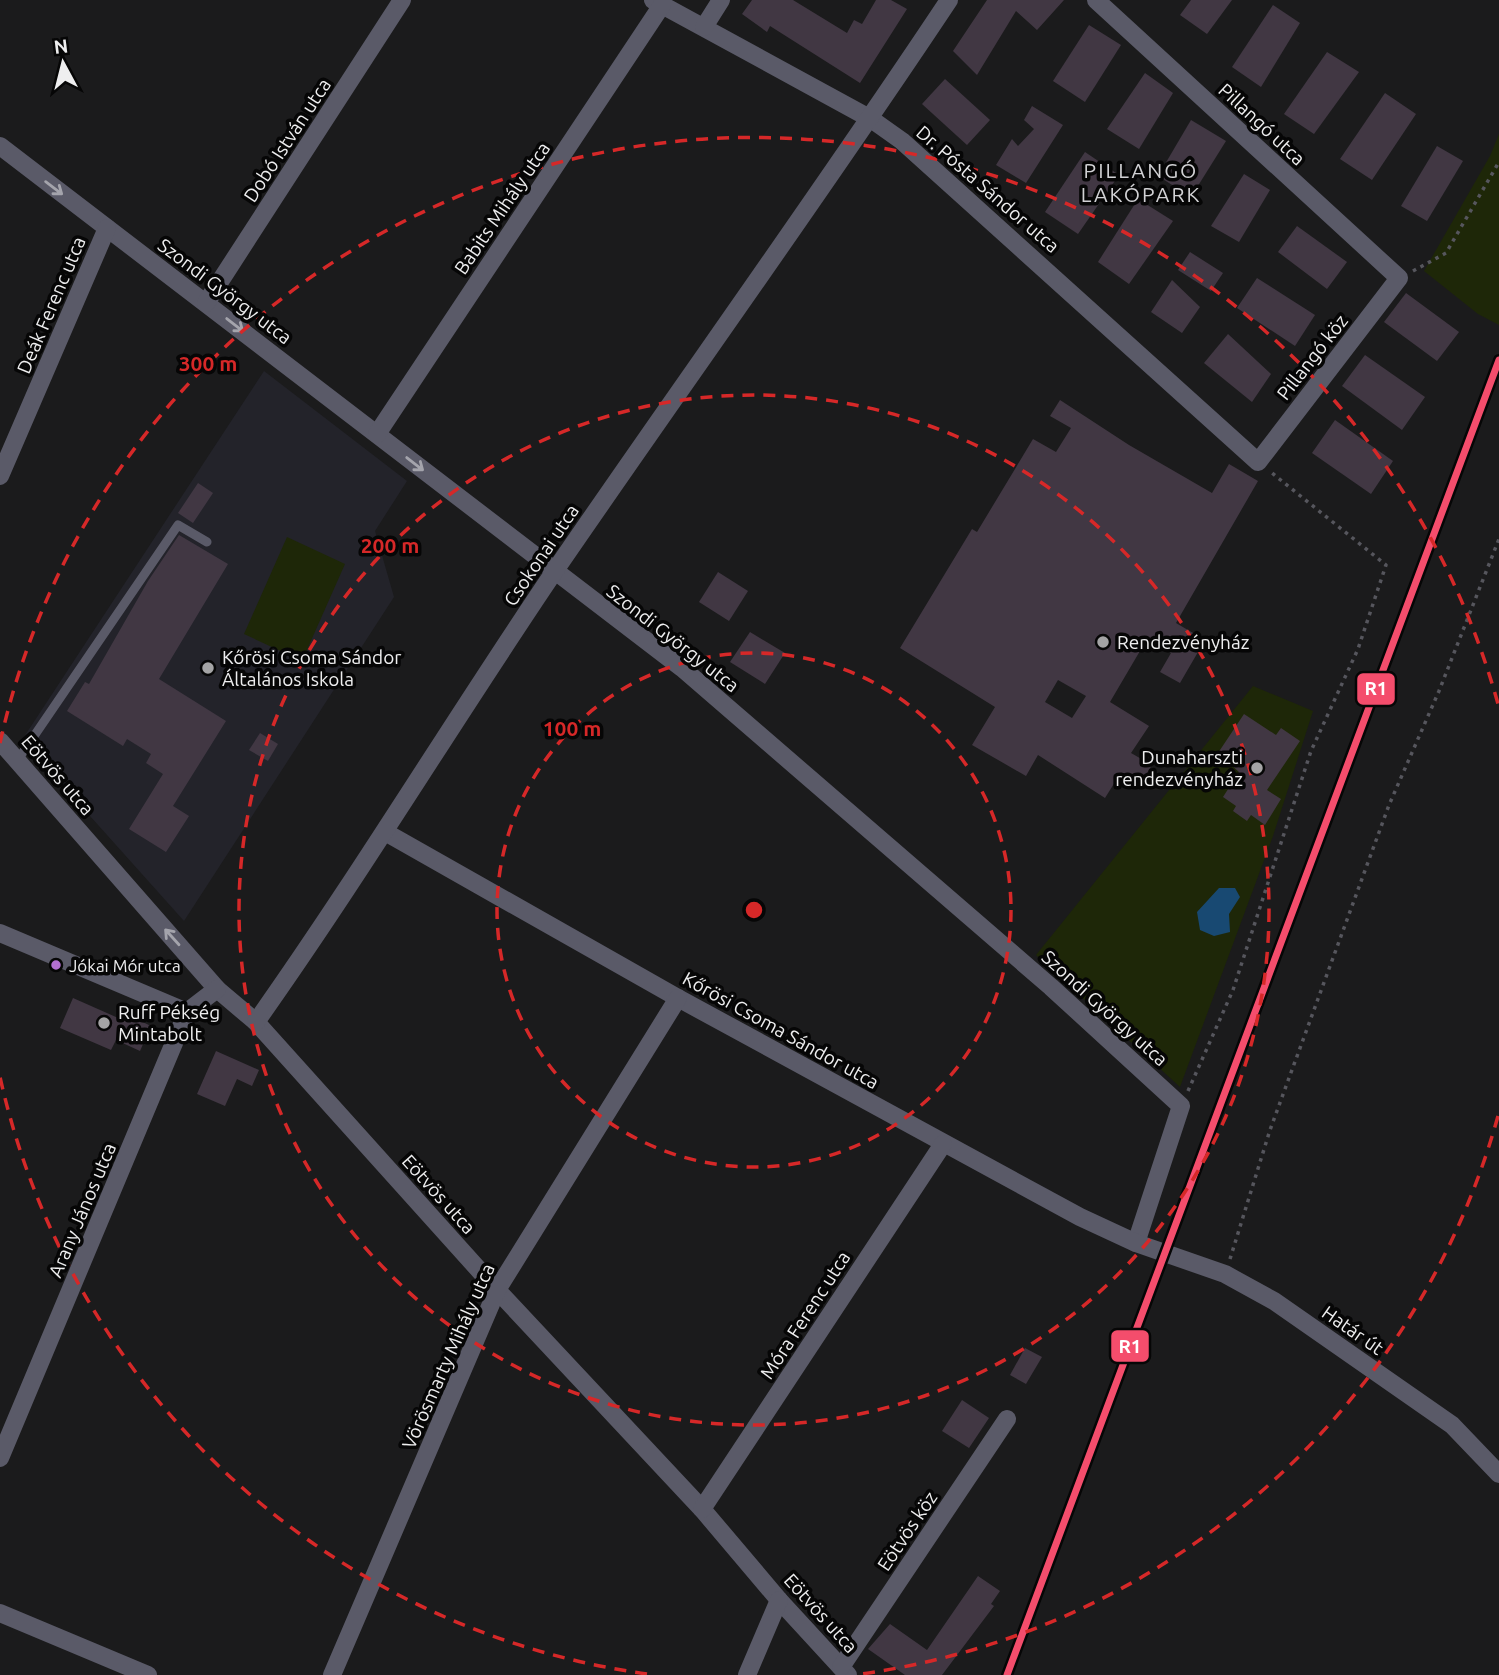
<svg xmlns="http://www.w3.org/2000/svg" width="1499" height="1675" font-family="Ubuntu,sans-serif">
<style>
.built{fill:#23232a}
.green{fill:#1e2708}
.water{fill:#184972}
.building{fill:#413743;fill-rule:evenodd}
.lines{fill:none;stroke-linecap:round;stroke-linejoin:round}
.path{stroke:#56565d;stroke-width:3.5;stroke-dasharray:3.5 5;stroke-linecap:butt}
.lane{stroke:#5a5a68;stroke-width:9}
.street{stroke:#5a5a68;stroke-width:18}
.rail-1-casing{stroke:#060606;stroke-width:12}
.rail-1{stroke:#f44d6c;stroke-width:7}
.oneway{stroke:#a4a4ac}
.ring{fill:none;stroke:#d62828;stroke-width:3.5;stroke-dasharray:12 9}
.poi-dot{fill:#a4a4a5;stroke:#060606;stroke-width:2.5}
.bus-dot{fill:#b36fd0;stroke:#060606;stroke-width:2.5}
.labels{text-anchor:middle;dominant-baseline:central;stroke-width:7;stroke-linejoin:round;paint-order:stroke}
.bus-label{font-size:17px;fill:#eeeeef;stroke:#060606;text-anchor:start}
.street-label{font-size:19px;fill:#eeeeef;stroke:#060606}
.poi-label{font-size:19px;fill:#eeeeef;stroke:#060606;text-anchor:start}
.neighbourhood-label{font-size:21px;letter-spacing:2px;fill:#d1d1d4;stroke:#060606}
.centre{fill:#d62828;stroke:#060606;stroke-width:3.5}
.ring-label{font-size:21px;text-anchor:middle;font-weight:bold;fill:#d62828;stroke:#060606;stroke-width:7;stroke-linejoin:round;paint-order:stroke}
.line-badge{stroke:#060606;stroke-width:2.5}
.badge-label{font-size:19px;text-anchor:middle;font-weight:bold;fill:#fff}
</style>
<rect width="100%" height="100%" fill="#1b1b1c"/>
<polygon class="built" points="264,371 407,481 375,531 394,597 184,921 22,740"/>
<g class="green">
<polygon points="1499,134 1499,325 1478,314 1424,271 1490,156"/>
<polygon points="287,537 345,564 302,661 244,634"/>
<polygon points="1253,686 1313,711 1273,836 1180,1087 1036,955"/>
</g>
<polygon class="water" points="1219,888 1235,888 1240,897 1229,914 1230,932 1214,936 1200,930 1197,912"/>
<g class="building">
<polygon points="752,0 793,0 847,33 854,20 862,24 876,0 891,0 907,9 860,83 770,26 767,32 742,14"/>
<polygon points="987,0 1064,0 1037,30 1016,11 977,75 953,51"/>
<polygon points="1191,0 1232,0 1207,34 1180,15"/>
<polygon points="1273,5 1300,23 1261,87 1232,67"/>
<polygon points="1089,25 1121,45 1085,102 1053,81"/>
<polygon points="1327,52 1359,72 1314,134 1284,114"/>
<polygon points="1145,73 1173,93 1139,149 1107,129"/>
<polygon points="945,79 990,120 967,145 922,104"/>
<polygon points="1385,93 1416,114 1372,180 1340,159"/>
<polygon points="1032,106 1063,125 1026,183 996,165 1012,139 1018,146 1034,129 1024,120"/>
<polygon points="1191,120 1226,141 1191,197 1158,176"/>
<polygon points="1437,146 1463,161 1427,221 1401,206"/>
<polygon points="1085,152 1119,175 1078,234 1045,212"/>
<polygon points="1244,174 1270,190 1239,242 1211,226"/>
<polygon points="1138,199 1173,221 1129,284 1098,262"/>
<polygon points="1297,226 1347,262 1327,289 1278,252"/>
<polygon points="1190,252 1223,273 1211,291 1178,270"/>
<polygon points="1257,278 1315,315 1295,346 1237,308"/>
<polygon points="1172,280 1200,307 1182,333 1151,312"/>
<polygon points="1406,293 1459,332 1437,361 1384,322"/>
<polygon points="1228,334 1271,374 1252,402 1204,363"/>
<polygon points="1365,355 1425,397 1402,430 1342,386"/>
<path d="M1060,400l69,45 83,48 17,-29 29,17 -82,142 29,17 -25,43 -20,-11 11,-19 -24,-14 -37,63 39,24 -18,27 21,12 -13,21 -19,-12 -15,24 -67,-43 -12,21 -54,-31 23,-38 -95,-59 72,-119 5,3 56,-93 23,13 15,-24 -21,-12zM1058,680l28,16 -14,22 -27,-16z"/>
<polygon points="1335,420 1393,461 1371,494 1312,453"/>
<polygon points="198,483 213,493 193,523 178,513"/>
<polygon points="179,535 228,564 159,679 226,721 173,806 189,816 166,852 129,829 163,774 146,763 151,754 127,739 123,746 67,711 85,682 89,684 148,581"/>
<polygon points="718,572 748,591 729,621 699,602"/>
<polygon points="750,632 785,653 765,684 730,662"/>
<polygon points="1244,714 1276,735 1281,728 1300,741 1267,790 1281,799 1265,825 1251,815 1247,821 1233,811 1236,806 1223,797 1239,772 1218,753"/>
<polygon points="260,733 278,744 268,761 249,750"/>
<polygon points="73,998 125,1021 128,1015 151,1026 140,1051 116,1040 111,1050 60,1028"/>
<polygon points="216,1051 259,1070 252,1086 237,1079 225,1106 197,1094"/>
<polygon points="1025,1348 1042,1357 1026,1384 1010,1375"/>
<polygon points="962,1400 989,1418 969,1448 942,1431"/>
<polygon points="978,1576 1000,1591 991,1604 994,1606 942,1675 905,1675 868,1649 890,1624 927,1650"/>
</g>
<g class="lines">
<g class="path">
<polyline points="1413,271 1446,253 1499,162"/>
<polyline points="1188,1091 1233,990 1311,751 1358,649 1386,565 1272,473"/>
<polyline points="1230,1259 1270,1130 1389,805 1439,691 1499,539"/>
</g>
<polyline class="lane" points="17,761 178,525 207,542"/>
<g class="street">
<polyline points="653,0 871,119 902,141 1258,462 1399,278 1096,0"/>
<polyline points="704,27 721,0"/>
<polyline points="0,146 682,668 1051,987 1181,1106 1136,1243"/>
<polyline points="206,303 402,0"/>
<polyline points="377,434 662,5"/>
<polyline points="0,476 107,228"/>
<polyline points="0,741 217,989 256,1022 497,1290 702,1509 779,1600 848,1675"/>
<polyline points="385,832 678,998 1080,1217 1136,1243 1225,1274 1274,1301 1452,1425 1499,1474"/>
<polyline points="0,933 187,1012"/>
<path d="M256,1022c104,-147 197,-301 298,-450 131,-191 267,-379 395,-572"/>
<polyline points="0,1458 187,1012 217,989"/>
<polyline points="702,1509 943,1144"/>
<polyline points="0,1613 148,1675"/>
<polyline points="841,1667 1007,1419"/>
<polyline points="332,1675 497,1290 678,998"/>
<polyline points="747,1675 779,1600"/>
</g>
<g class="rail-1-casing">
<polyline id="rail-1" points="1007,1675 1499,360"/>
</g>
<use href="#rail-1" class="rail-1"/>
</g>
<defs><path id="oneway-shaft" d="M-6 0H5M1.5-3L5.5 0L1.5 3" fill="none" stroke-width="1.6" stroke-linecap="round" stroke-linejoin="round" transform="scale(1.75)"/></defs>
<g class="oneway">
<use href="#oneway-shaft" transform="translate(54 188) rotate(37)"/>
<use href="#oneway-shaft" transform="translate(235 325) rotate(38)"/>
<use href="#oneway-shaft" transform="translate(415 464) rotate(38)"/>
<use href="#oneway-shaft" transform="translate(172 937) rotate(-132)"/>
</g>
<g class="ring">
<circle cx="754" cy="910" r="257"/>
<circle cx="754" cy="910" r="515"/>
<path d="M1498 1116A772 772 0 0 1 861 1674M647 1674A772 772 0 0 1 0 1077M0 743A772 772 0 0 1 1498 704"/>
</g>
<g class="poi-dot">
<circle cx="1103" cy="642" r="7"/>
<circle cx="208" cy="668" r="7"/>
<circle cx="1257" cy="768" r="7"/>
<circle cx="104" cy="1023" r="7"/>
</g>
<circle class="bus-dot" cx="56" cy="965" r="6"/>
<g class="labels">
<g class="bus-label">
<text x="69" y="965">Jókai Mór utca</text>
</g>
<g class="street-label">
<text transform="translate(1262 124) rotate(43)">Pillangó utca</text>
<text transform="translate(287 140) rotate(-57)">Dobó István utca</text>
<text transform="translate(988 189) rotate(41)">Dr. Pósta Sándor utca</text>
<text transform="translate(502 208) rotate(-56)">Babits Mihály utca</text>
<text transform="translate(225 291) rotate(37)">Szondi György utca</text>
<text transform="translate(51 305) rotate(-67)">Deák Ferenc utca</text>
<text transform="translate(1312 357) rotate(-52)">Pillangó köz</text>
<text transform="translate(541 555) rotate(-56)">Csokonai utca</text>
<text transform="translate(673 638) rotate(38)">Szondi György utca</text>
<text transform="translate(58 775) rotate(49)">Eötvös utca</text>
<text transform="translate(1105 1008) rotate(42)">Szondi György utca</text>
<text transform="translate(781 1030) rotate(29)">Kőrösi Csoma Sándor utca</text>
<text transform="translate(439 1194) rotate(48)">Eötvös utca</text>
<text transform="translate(82 1210) rotate(-67)">Arany János utca</text>
<text transform="translate(805 1315) rotate(-57)">Móra Ferenc utca</text>
<text transform="translate(1353 1330) rotate(35)">Határ út</text>
<text transform="translate(448 1356) rotate(-66)">Vörösmarty Mihály utca</text>
<text transform="translate(907 1531) rotate(-56)">Eötvös köz</text>
<text transform="translate(821 1613) rotate(48)">Eötvös utca</text>
</g>
<g class="poi-label">
<text x="1117" y="642">Rendezvényház</text>
<text x="222" y="657">Kőrösi Csoma Sándor<tspan x="222" dy="22">Általános Iskola</tspan></text>
<text x="1243" y="757" text-anchor="end">Dunaharszti<tspan x="1243" dy="22">rendezvényház</tspan></text>
<text x="118" y="1012">Ruff Pékség<tspan x="118" dy="22">Mintabolt</tspan></text>
</g>
<g class="neighbourhood-label">
<text x="1141" y="170">PILLANGÓ<tspan x="1141" dy="24">LAKÓPARK</tspan></text>
</g>
</g>
<circle cx="754" cy="910" r="10" class="centre"/>
<g class="ring-label">
<text x="208" y="371">300 m</text>
<text x="390" y="553">200 m</text>
<text x="572" y="736">100 m</text>
</g>
<g class="line-badge">
<rect x="1356" y="672" width="40" height="34" rx="7" fill="#f44d6c"/>
<rect x="1110" y="1329" width="40" height="34" rx="7" fill="#f44d6c"/>
</g>
<g class="badge-label">
<text x="1376" y="695">R1</text>
<text x="1130" y="1353">R1</text>
</g>
<g transform="translate(63 63) rotate(353)" stroke="#060606" stroke-width="5" paint-order="stroke">
<path d="M0-5L12 26L0 18L-12 26Z" fill="#eeeeef"/>
<text y="-10" font-size="19" font-weight="bold" text-anchor="middle" fill="#eeeeef">N</text>
</g>
</svg>
